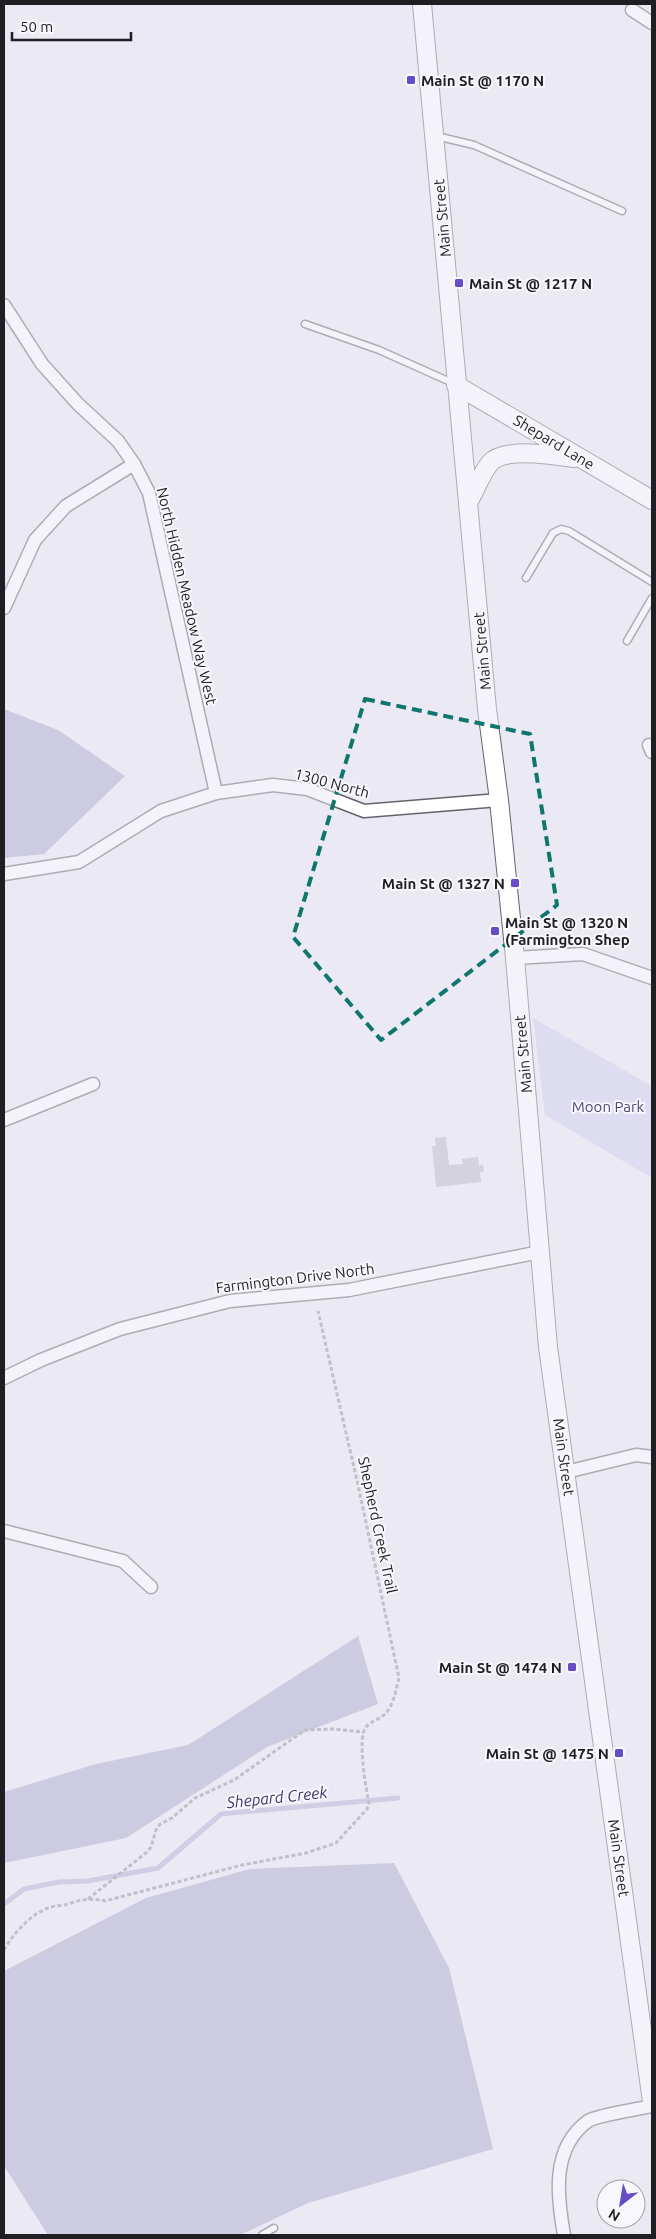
<svg xmlns="http://www.w3.org/2000/svg" width="656" height="2239" font-family="Ubuntu,sans-serif">
<style>
.green{fill:#cecded}
.forest{fill:#a8a6c9}
.lines{fill:none;stroke-linecap:round;stroke-linejoin:round}
.stream{stroke:#b0aed1;stroke-width:5}
.building{fill:#b8b7c1}
.lane-casing{stroke:#63636c;stroke-width:9}
.street-casing{stroke:#63636c;stroke-width:15}
.secondary-casing{stroke:#63636c;stroke-width:20}
.path{stroke:#8e8e96;stroke-width:3;stroke-dasharray:4 2.5;stroke-linecap:butt}
.lane{stroke:#fff;stroke-width:6}
.street{stroke:#fff;stroke-width:12}
.secondary{stroke:#fff;stroke-width:18}
.marked{fill:none;stroke:#0f766e;stroke-width:4;stroke-dasharray:10 6;stroke-linejoin:round}
.poi-dot{fill:#664cc5;stroke:#f7f7fd;stroke-width:2}
.labels{text-anchor:middle;dominant-baseline:central;stroke-width:4;stroke-linejoin:round;paint-order:stroke}
.poi-label{font-size:15px;font-weight:bold;fill:#1f1f23;stroke:#f7f7fd;text-anchor:start}
.street-label{font-size:15px;fill:#1f1f23;stroke:#f7f7fd}
.park-label{font-size:15px;fill:#4e4879;stroke:#f7f7fd}
.water-label{font-size:16px;font-style:italic;fill:#3d3766;stroke:#f7f7fd}
</style>
<rect width="100%" height="100%" fill="#eae9f4"/>
<polygon class="green" points="533,1018 652,1086 652,1178 545,1115"/>
<g class="forest">
<polygon points="4,709 58,730 125,776 44,854 4,858"/>
<polygon points="358,1636 378,1704 267,1747 126,1838 4,1863 4,1792 96,1764 188,1745"/>
<polygon points="394,1863 449,1968 493,2149 308,2203 240,2235 48,2235 4,2166 4,1971 146,1898 250,1869"/>
</g>
<g class="lines">
<polyline class="stream" points="4,1904 24,1889 59,1882 88,1881 158,1868 221,1814 398,1798"/>
</g>
<polygon class="building" points="446,1137 449,1165 463,1164 462,1159 478,1157 479,1166 483,1165 484,1172 480,1172 481,1182 436,1187 432,1146 436,1146 435,1138"/>
<g class="lines">
<g class="lane-casing">
<g id="lane">
<polyline points="436,136 474,145 622,211"/>
<polyline points="305,324 379,350 455,384"/>
<polyline points="526,578 553,533 561,529 569,531 652,582"/>
<polyline points="627,641 652,598"/>
<polyline points="262,2235 274,2228"/>
</g>
</g>
<g class="street-casing">
<g id="street">
<polyline points="632,10 652,23"/>
<polyline points="4,305 42,364 78,404 118,441 134,464 149,493 216,793"/>
<polyline points="4,608 35,540 66,506 134,464"/>
<polyline points="649,745 652,752"/>
<polyline points="4,874 79,862 161,811 216,793 273,785 307,789 364,811 499,800"/>
<polyline points="515,958 583,954 652,978"/>
<polyline points="4,1120 93,1084"/>
<polyline points="4,1378 41,1360 120,1329 230,1301 349,1290 540,1252"/>
<polyline points="566,1472 636,1455 652,1457"/>
<polyline points="4,1531 123,1561 151,1587"/>
<path d="M564,2235c-7,-39 -13,-87 24,-114 9,-6 51,-12 64,-15"/>
</g>
</g>
<g class="secondary-casing">
<g id="secondary">
<polyline points="422,4 487,709 499,800 515,958 548,1347 652,2102"/>
<polyline points="456,385 652,500"/>
<path d="M469,501c7,-12 12,-27 21,-38 14,-16 65,-8 84,-5"/>
</g>
</g>
<g class="path">
<polyline points="88,1899 147,1852 151,1847 156,1830 160,1824 172,1818 195,1798 234,1780 305,1730 333,1729 363,1732"/>
<path d="M4,1950c8,-15 27,-36 44,-42 7,-3 16,-2 23,-5 11,-4 22,-5 34,-2l137,-36 64,-12 30,-10 31,-34 2,-6c-3,-13 -12,-66 -3,-76 5,-6 14,-8 19,-13 9,-9 11,-25 14,-36l-41,-193 -40,-174"/>
</g>
<use href="#lane" class="lane"/>
<use href="#street" class="street"/>
<use href="#secondary" class="secondary"/>
</g>
<path d="M0 0H656V2239H0ZM365,699l165,35 27,171 -176,135 -88,-103z" fill="#eae9f4" fill-opacity=".55" fill-rule="evenodd"/>
<path class="marked" d="M365,699l165,35 27,171 -176,135 -88,-103z"/>
<g class="poi-dot">
<rect x="406" y="75" width="10" height="10" rx="2.5"/>
<rect x="454" y="278" width="10" height="10" rx="2.5"/>
<rect x="510" y="878" width="10" height="10" rx="2.5"/>
<rect x="490" y="926" width="10" height="10" rx="2.5"/>
<rect x="567" y="1662" width="10" height="10" rx="2.5"/>
<rect x="614" y="1748" width="10" height="10" rx="2.5"/>
</g>
<g class="labels">
<g class="poi-label">
<text x="421" y="80">Main St @ 1170 N</text>
<text x="469" y="283">Main St @ 1217 N</text>
<text x="505" y="883" text-anchor="end">Main St @ 1327 N</text>
<text x="505" y="922">Main St @ 1320 N<tspan x="505" dy="17">(Farmington Shep</tspan></text>
<text x="562" y="1667" text-anchor="end">Main St @ 1474 N</text>
<text x="609" y="1753" text-anchor="end">Main St @ 1475 N</text>
</g>
<g class="street-label">
<text transform="translate(442 218) rotate(-95)">Main Street</text>
<text transform="translate(554 442) rotate(31)">Shepard Lane</text>
<text transform="translate(187 596) rotate(77)">North Hidden Meadow Way West</text>
<text transform="translate(482 651) rotate(-95)">Main Street</text>
<text transform="translate(332 783) rotate(15)">1300 North</text>
<text transform="translate(523 1054) rotate(-95)">Main Street</text>
<text transform="translate(295 1278) rotate(-7)">Farmington Drive North</text>
<text transform="translate(564 1457) rotate(82)">Main Street</text>
<text transform="translate(378 1525) rotate(78)">Shepherd Creek Trail</text>
<text transform="translate(619 1858) rotate(82)">Main Street</text>
</g>
<g class="park-label">
<text x="608" y="1106">Moon Park</text>
</g>
<g class="water-label">
<text transform="translate(277 1797) rotate(-6)">Shepard Creek</text>
</g>
</g>
<rect width="656" height="2239" fill="none" stroke="#1f1f23" stroke-width="10"/>
<g transform="translate(621 2204) rotate(211)"><circle r="24" fill="#f7f7fd" stroke="#a1a1a6"/>
<path d="M0-4L9 19L0 12L-9 19Z" fill="#664cc5"/>
<text y="-8" font-size="14" font-weight="bold" text-anchor="middle" fill="#1f1f23">N</text>
</g>
<path d="M12 32v8h119v-8" fill="none" stroke="#1f1f23" stroke-width="2.5"/>
<text x="20" y="32" font-size="15" fill="#1f1f23" stroke="#f7f7fd" stroke-width="4" paint-order="stroke">50 m</text>
</svg>
